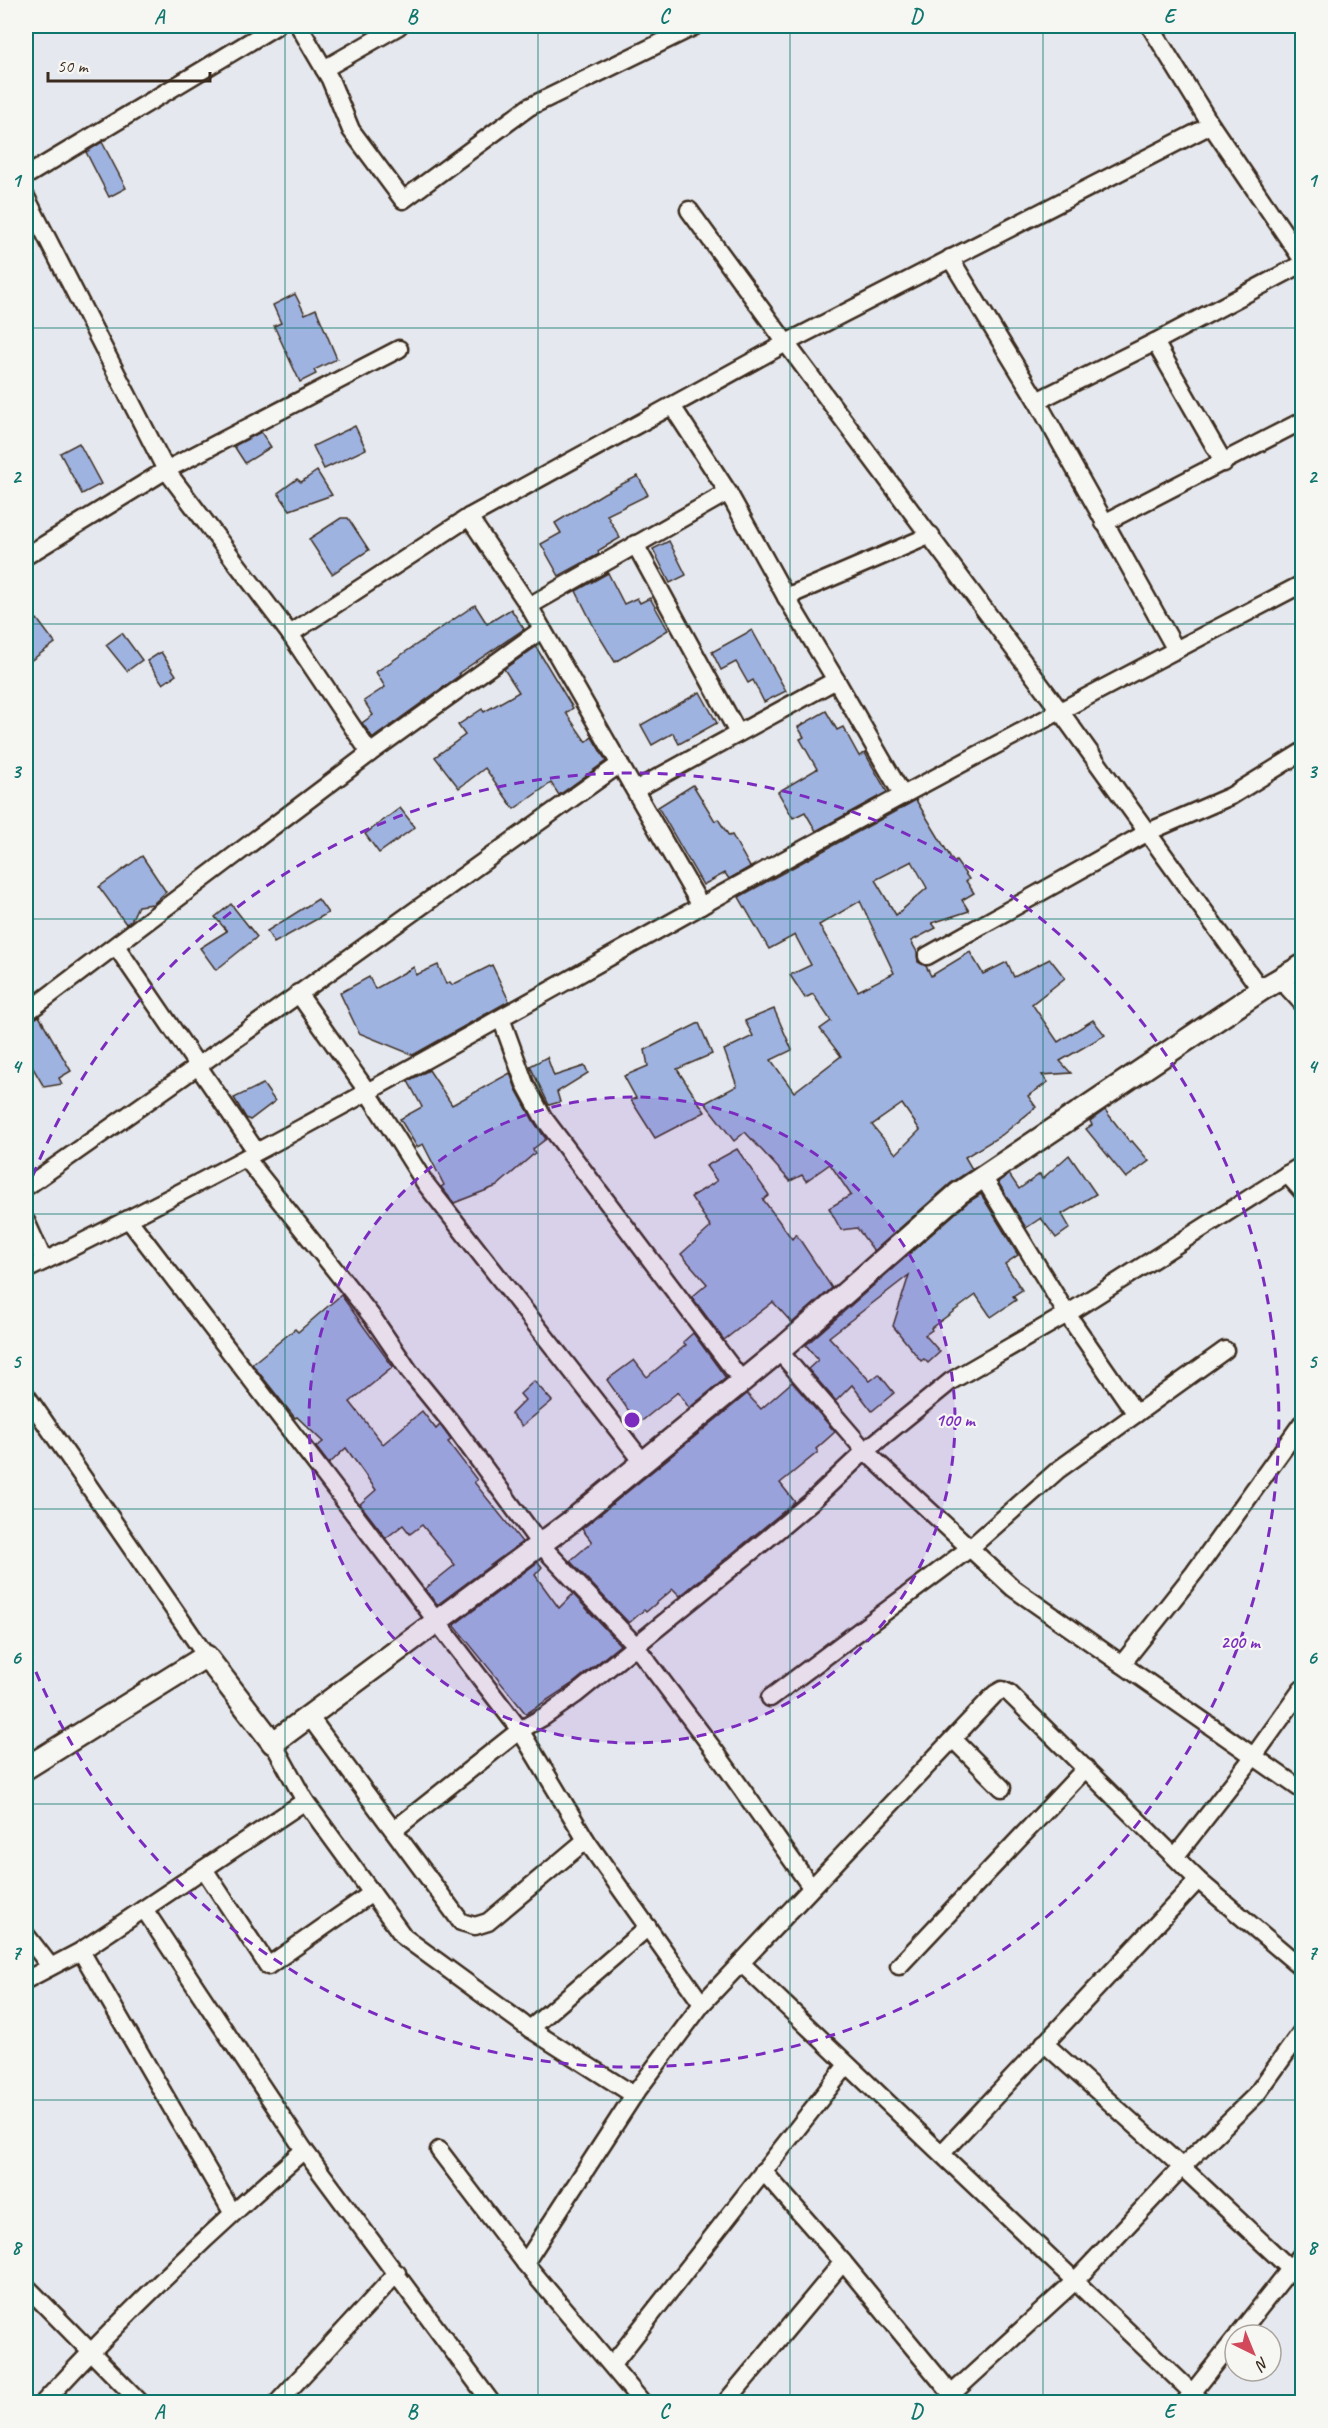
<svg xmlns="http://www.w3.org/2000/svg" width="1328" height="2428" font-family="Caveat,sans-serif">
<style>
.building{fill:#9fb3e1;stroke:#3b2a1e;stroke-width:1.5;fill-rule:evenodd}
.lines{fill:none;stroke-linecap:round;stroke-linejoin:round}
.minor-casing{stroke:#3b2a1e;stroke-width:21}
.tertiary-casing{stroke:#3b2a1e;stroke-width:26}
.minor{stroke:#f6f6f2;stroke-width:16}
.tertiary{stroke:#f6f6f2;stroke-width:21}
.grid{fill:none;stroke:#0f766e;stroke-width:1.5;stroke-opacity:0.55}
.ring{fill:none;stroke:#7b2cbf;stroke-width:3;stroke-dasharray:10 8}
.centre{fill:#7b2cbf;stroke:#f6f6f2;stroke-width:3}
.ring-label{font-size:18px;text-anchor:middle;font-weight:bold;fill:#7b2cbf;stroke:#f6f6f2;stroke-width:4.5;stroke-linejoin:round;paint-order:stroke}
.neatline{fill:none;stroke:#0f766e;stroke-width:2}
.grid-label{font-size:20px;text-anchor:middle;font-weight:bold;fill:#0f766e}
</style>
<rect width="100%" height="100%" fill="#e5e9ef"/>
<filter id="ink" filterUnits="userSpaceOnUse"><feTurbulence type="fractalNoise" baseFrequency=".0167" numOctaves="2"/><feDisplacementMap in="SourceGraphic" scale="12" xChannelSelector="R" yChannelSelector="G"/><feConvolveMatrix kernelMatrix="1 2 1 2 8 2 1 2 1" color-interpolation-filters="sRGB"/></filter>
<g filter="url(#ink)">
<g class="building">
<polygon points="102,142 126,188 109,197 86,152"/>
<polygon points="295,294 305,314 316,309 337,359 314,370 316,374 300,382 274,326 281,323 273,305"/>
<polygon points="355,426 366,449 324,469 313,446"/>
<polygon points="261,432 271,447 245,463 234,446"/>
<polygon points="79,443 101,484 82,494 60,453"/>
<polygon points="317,471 332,495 290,510 278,493 297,479 301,482"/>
<polygon points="638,476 648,495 607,515 620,538 601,549 598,551 599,554 559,576 541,544 561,533 555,523 604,493"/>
<polygon points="341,518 348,518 369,550 332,574 309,539"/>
<polygon points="669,541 686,575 670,583 653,549"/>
<polygon points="608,573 624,604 637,598 640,603 650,598 668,630 615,662 596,631 576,591"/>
<polygon points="475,605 487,624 511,609 524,629 459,673 460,675 373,738 362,723 373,715 364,701 385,687 376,672"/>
<polygon points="37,619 55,643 26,664 26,627"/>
<polygon points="752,630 786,691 764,702 753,680 748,683 736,662 721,670 712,652"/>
<polygon points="122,633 142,660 127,671 106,645"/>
<polygon points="536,647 573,708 566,713 586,742 592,737 606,761 559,795 551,783 514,809 485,768 459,788 435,757 465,735 458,725 482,709 484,712 519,692 504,669"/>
<polygon points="161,652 176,675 163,684 147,661"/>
<polygon points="700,692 717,723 679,744 673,733 652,745 641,725"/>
<polygon points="826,711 837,730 843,727 859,756 865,753 887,792 816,831 805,812 793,818 778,792 817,769 800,739 804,737 798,727"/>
<polygon points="693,785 715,821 718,819 729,836 732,835 750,867 729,879 725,873 703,885 658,807"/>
<path d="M916,800l38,63 2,-2 13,18 -3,2 8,12 -12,7 7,11 -37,12 4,5 -25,13 6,11 1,10 8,4 5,10 39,-24 13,22 24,-12 7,15 36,-18 15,19 -33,26 26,38 35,-22 12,15 -45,26 11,12 -29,2 6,7 -20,14 8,11 -34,28 -37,22 7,12 -21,14 -77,68 -17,-23 -16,2 -12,-22 22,-13 -21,-31 -24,17 -4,-6 -12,6 -45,-49 -11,9 -29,-38 32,-17 -13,-36 29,-14 -8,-15 29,-12 18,41 -21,10 23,32 47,-36 -21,-27 11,-8 -18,-27 -8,4 -15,-23 21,-10 -16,-30 -26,14 -30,-52zM912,861l15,27 -31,27 -21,-35zM860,901l34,72 -36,18 -39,-66zM902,1104l18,26 -24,24 -24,-29z"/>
<polygon points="400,808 415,827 379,853 365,834"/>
<polygon points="142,856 166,892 153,904 138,906 131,921 126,924 99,887"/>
<polygon points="318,899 328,913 274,943 267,931"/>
<polygon points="231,904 257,937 216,970 200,948 227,931 215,917"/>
<polygon points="438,965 446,984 450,982 452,985 492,965 509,1001 413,1055 359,1033 340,993 369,977 375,989 414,967 416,975"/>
<polygon points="39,1016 71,1071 59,1078 62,1084 44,1087 26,1056 26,1023"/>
<polygon points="699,1023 712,1054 677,1069 705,1112 655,1138 631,1100 636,1098 624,1076 648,1066 645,1050"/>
<polygon points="547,1057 554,1076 585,1066 588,1073 557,1092 560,1102 549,1105 530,1066"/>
<polygon points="429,1070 452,1105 510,1073 516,1089 534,1122 546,1139 533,1149 535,1153 497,1186 454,1203 441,1187 444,1185 423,1144 417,1147 400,1119 422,1107 408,1081"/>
<polygon points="263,1084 275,1101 250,1120 246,1118 234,1098"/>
<polygon points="1105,1110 1130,1142 1132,1141 1149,1161 1126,1178 1086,1129 1092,1125 1090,1121"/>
<polygon points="737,1149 769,1195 763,1200 765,1202 792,1239 796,1234 832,1288 792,1323 773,1302 724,1340 692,1297 707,1284 681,1254 711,1227 691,1197 717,1181 706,1166"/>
<polygon points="1069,1155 1096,1194 1062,1214 1070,1228 1056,1238 1041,1218 1026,1228 998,1182 1009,1174 1019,1189 1040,1174 1042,1179"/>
<polygon points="981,1194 1018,1255 1005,1264 1022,1290 1013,1296 1016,1300 991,1317 976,1295 931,1328 932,1330 925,1335 940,1352 928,1363 924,1359 921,1361 893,1326 909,1275 829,1337 870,1381 879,1374 894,1393 872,1411 852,1385 836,1401 808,1369 818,1360 806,1345 967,1203"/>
<polygon points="341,1295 393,1367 350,1402 383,1444 422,1411 436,1429 440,1425 451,1440 448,1442 477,1480 474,1482 522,1542 437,1605 425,1589 455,1565 422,1525 410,1534 403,1525 386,1538 360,1504 376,1490 346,1448 329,1464 316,1447 323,1442 297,1417 295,1418 252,1364 295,1329 298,1332"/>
<polygon points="693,1333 726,1378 689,1408 678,1392 638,1424 607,1380 634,1360 647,1377 686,1345 683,1342"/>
<polygon points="534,1381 552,1401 522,1426 511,1414 525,1400 520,1394"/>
<polygon points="792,1382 835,1432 816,1449 818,1452 780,1483 795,1502 680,1596 673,1589 646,1612 644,1610 629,1623 570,1561 592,1542 582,1529 747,1394 761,1409"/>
<polygon points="538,1562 542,1567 535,1575 559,1608 573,1594 620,1645 572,1684 526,1714 454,1625"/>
</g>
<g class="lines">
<g class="minor-casing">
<g id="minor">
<polyline points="299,26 330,79 351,130 403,200 529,107 695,26"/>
<polyline points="1150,26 1211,125 1302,259"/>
<polyline points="324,69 399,26"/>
<polyline points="26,176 276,26"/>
<polyline points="26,197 166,470 290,634 370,753"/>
<polyline points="689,210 786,343 1060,711 1261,990"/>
<polyline points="950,258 1037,401 1176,650"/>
<polyline points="1155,342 1224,463"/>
<polyline points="1037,401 1155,342 1302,264"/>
<polyline points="672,406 728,492 786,597 836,680 903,796"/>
<polyline points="469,517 529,606 701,906"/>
<polyline points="1104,523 1302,421"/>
<polyline points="635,544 738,733"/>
<polyline points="26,556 166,470 399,349"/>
<polyline points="786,597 931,535"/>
<polyline points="529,606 728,492"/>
<polyline points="290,634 469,517 786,343 1211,125"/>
<polyline points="635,790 836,680"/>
<polyline points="116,946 256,1151"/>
<polyline points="927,956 1148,832 1231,796 1302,752"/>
<polyline points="1281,980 1302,1003"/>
<polyline points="298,993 367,1091 425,1183 643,1462"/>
<polyline points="26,1013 370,753 541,630"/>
<polyline points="501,1018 525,1084 543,1117 742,1381"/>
<polyline points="246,1158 373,1318 409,1371 453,1425 540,1544 635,1645 717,1754 811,1887"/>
<polyline points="1287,1174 1302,1191"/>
<polyline points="983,1177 1067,1314 1136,1414"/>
<polyline points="26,1187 198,1066 620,764"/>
<polyline points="129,1220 520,1730 586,1840 702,2004"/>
<polyline points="26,1221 44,1261"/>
<path d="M26,1270c229,-111 450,-239 673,-363 199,-111 401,-218 603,-323"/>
<polyline points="779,1351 865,1451 1013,1588 1302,1790"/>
<polyline points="26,1395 206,1656"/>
<polyline points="1122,1664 1194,1573 1302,1423"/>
<polyline points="770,1698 970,1548 1058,1470 1225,1350"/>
<polyline points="309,1716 461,1922 475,1926 488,1922 586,1840"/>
<polyline points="953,1739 1002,1788"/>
<polyline points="273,1743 305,1801 404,1937 530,2029 634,2095"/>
<polyline points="394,1830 520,1730 545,1716 575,1695 767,1539 811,1502 865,1451 951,1381 1067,1314 1302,1165"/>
<polyline points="1175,1857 1254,1756 1302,1689"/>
<polyline points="204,1869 268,1966 372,1893"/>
<polyline points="144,1909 304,2150 491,2402"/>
<polyline points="26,1935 50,1966"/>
<polyline points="81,1951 232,2212"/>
<polyline points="741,1963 1202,2402"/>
<polyline points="899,1966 1086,1768"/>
<polyline points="26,1980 81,1951 305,1801"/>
<polyline points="530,2029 648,1927"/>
<polyline points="1044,2043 1182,2167 1302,2280"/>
<polyline points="439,2150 525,2263 642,2402"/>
<polyline points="942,2153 1198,1880"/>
<polyline points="763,2171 843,2262 958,2402"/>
<polyline points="525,2263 634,2095 702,2004 995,1694 1002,1690 1009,1693 1198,1880 1302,1968"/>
<polyline points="26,2286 140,2402"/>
<polyline points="1238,2335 1302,2254"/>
<polyline points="612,2365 847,2065"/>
<polyline points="950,2392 956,2390 1075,2281 1182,2167 1256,2095 1302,2031"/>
<path d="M44,2402c82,-89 169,-173 260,-252"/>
<polyline points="278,2402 397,2273"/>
<polyline points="726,2402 843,2262"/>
<polyline points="1185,2402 1235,2339"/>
</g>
</g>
<g class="tertiary-casing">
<polyline id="tertiary" points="26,1768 206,1656 273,1743 569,1523 785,1346 959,1193 1261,990 1302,966"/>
</g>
<use href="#minor" class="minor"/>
<use href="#tertiary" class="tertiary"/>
</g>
</g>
<path class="grid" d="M285,26v2376M538,26v2376M790,26v2376M1043,26v2376M26,328h1276M26,624h1276M26,919h1276M26,1214h1276M26,1509h1276M26,1804h1276M26,2100h1276"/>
<circle cx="632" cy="1420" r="323" fill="#7b2cbf" fill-opacity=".12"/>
<g class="ring">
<circle cx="632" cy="1420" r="323"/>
<path d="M26 1193A647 647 0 1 1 26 1647"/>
</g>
<circle cx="632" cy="1420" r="9" class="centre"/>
<g class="ring-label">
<text x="955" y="1426">100 m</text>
<text x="1240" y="1648">200 m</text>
</g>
<rect width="1328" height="2428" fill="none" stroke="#f6f6f2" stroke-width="66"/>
<g transform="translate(1253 2353) rotate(137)"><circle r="28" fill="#f6f6f2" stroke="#aba49d" stroke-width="1.5"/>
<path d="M0-4.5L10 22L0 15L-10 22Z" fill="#d1495b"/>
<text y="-9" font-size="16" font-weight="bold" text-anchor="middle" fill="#3b2a1e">N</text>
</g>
<path d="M48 72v9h162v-9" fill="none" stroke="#3b2a1e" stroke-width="3"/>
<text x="57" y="72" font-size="18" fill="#3b2a1e" stroke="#f6f6f2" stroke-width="4.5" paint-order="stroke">50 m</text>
<rect x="33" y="33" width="1262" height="2362" class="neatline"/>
<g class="grid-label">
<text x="159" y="23">A</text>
<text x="412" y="23">B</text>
<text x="664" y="23">C</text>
<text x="916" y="23">D</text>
<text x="1169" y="23">E</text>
<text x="16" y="187">1</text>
<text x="1312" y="187">1</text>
<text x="16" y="483">2</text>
<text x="1312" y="483">2</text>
<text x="16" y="778">3</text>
<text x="1312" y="778">3</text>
<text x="16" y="1073">4</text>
<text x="1312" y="1073">4</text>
<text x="16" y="1368">5</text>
<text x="1312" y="1368">5</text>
<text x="16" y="1664">6</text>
<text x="1312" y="1664">6</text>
<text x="16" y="1959">7</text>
<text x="1312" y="1959">7</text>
<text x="16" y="2254">8</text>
<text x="1312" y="2254">8</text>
<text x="159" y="2418">A</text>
<text x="412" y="2418">B</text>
<text x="664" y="2418">C</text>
<text x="916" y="2418">D</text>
<text x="1169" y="2418">E</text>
</g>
</svg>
